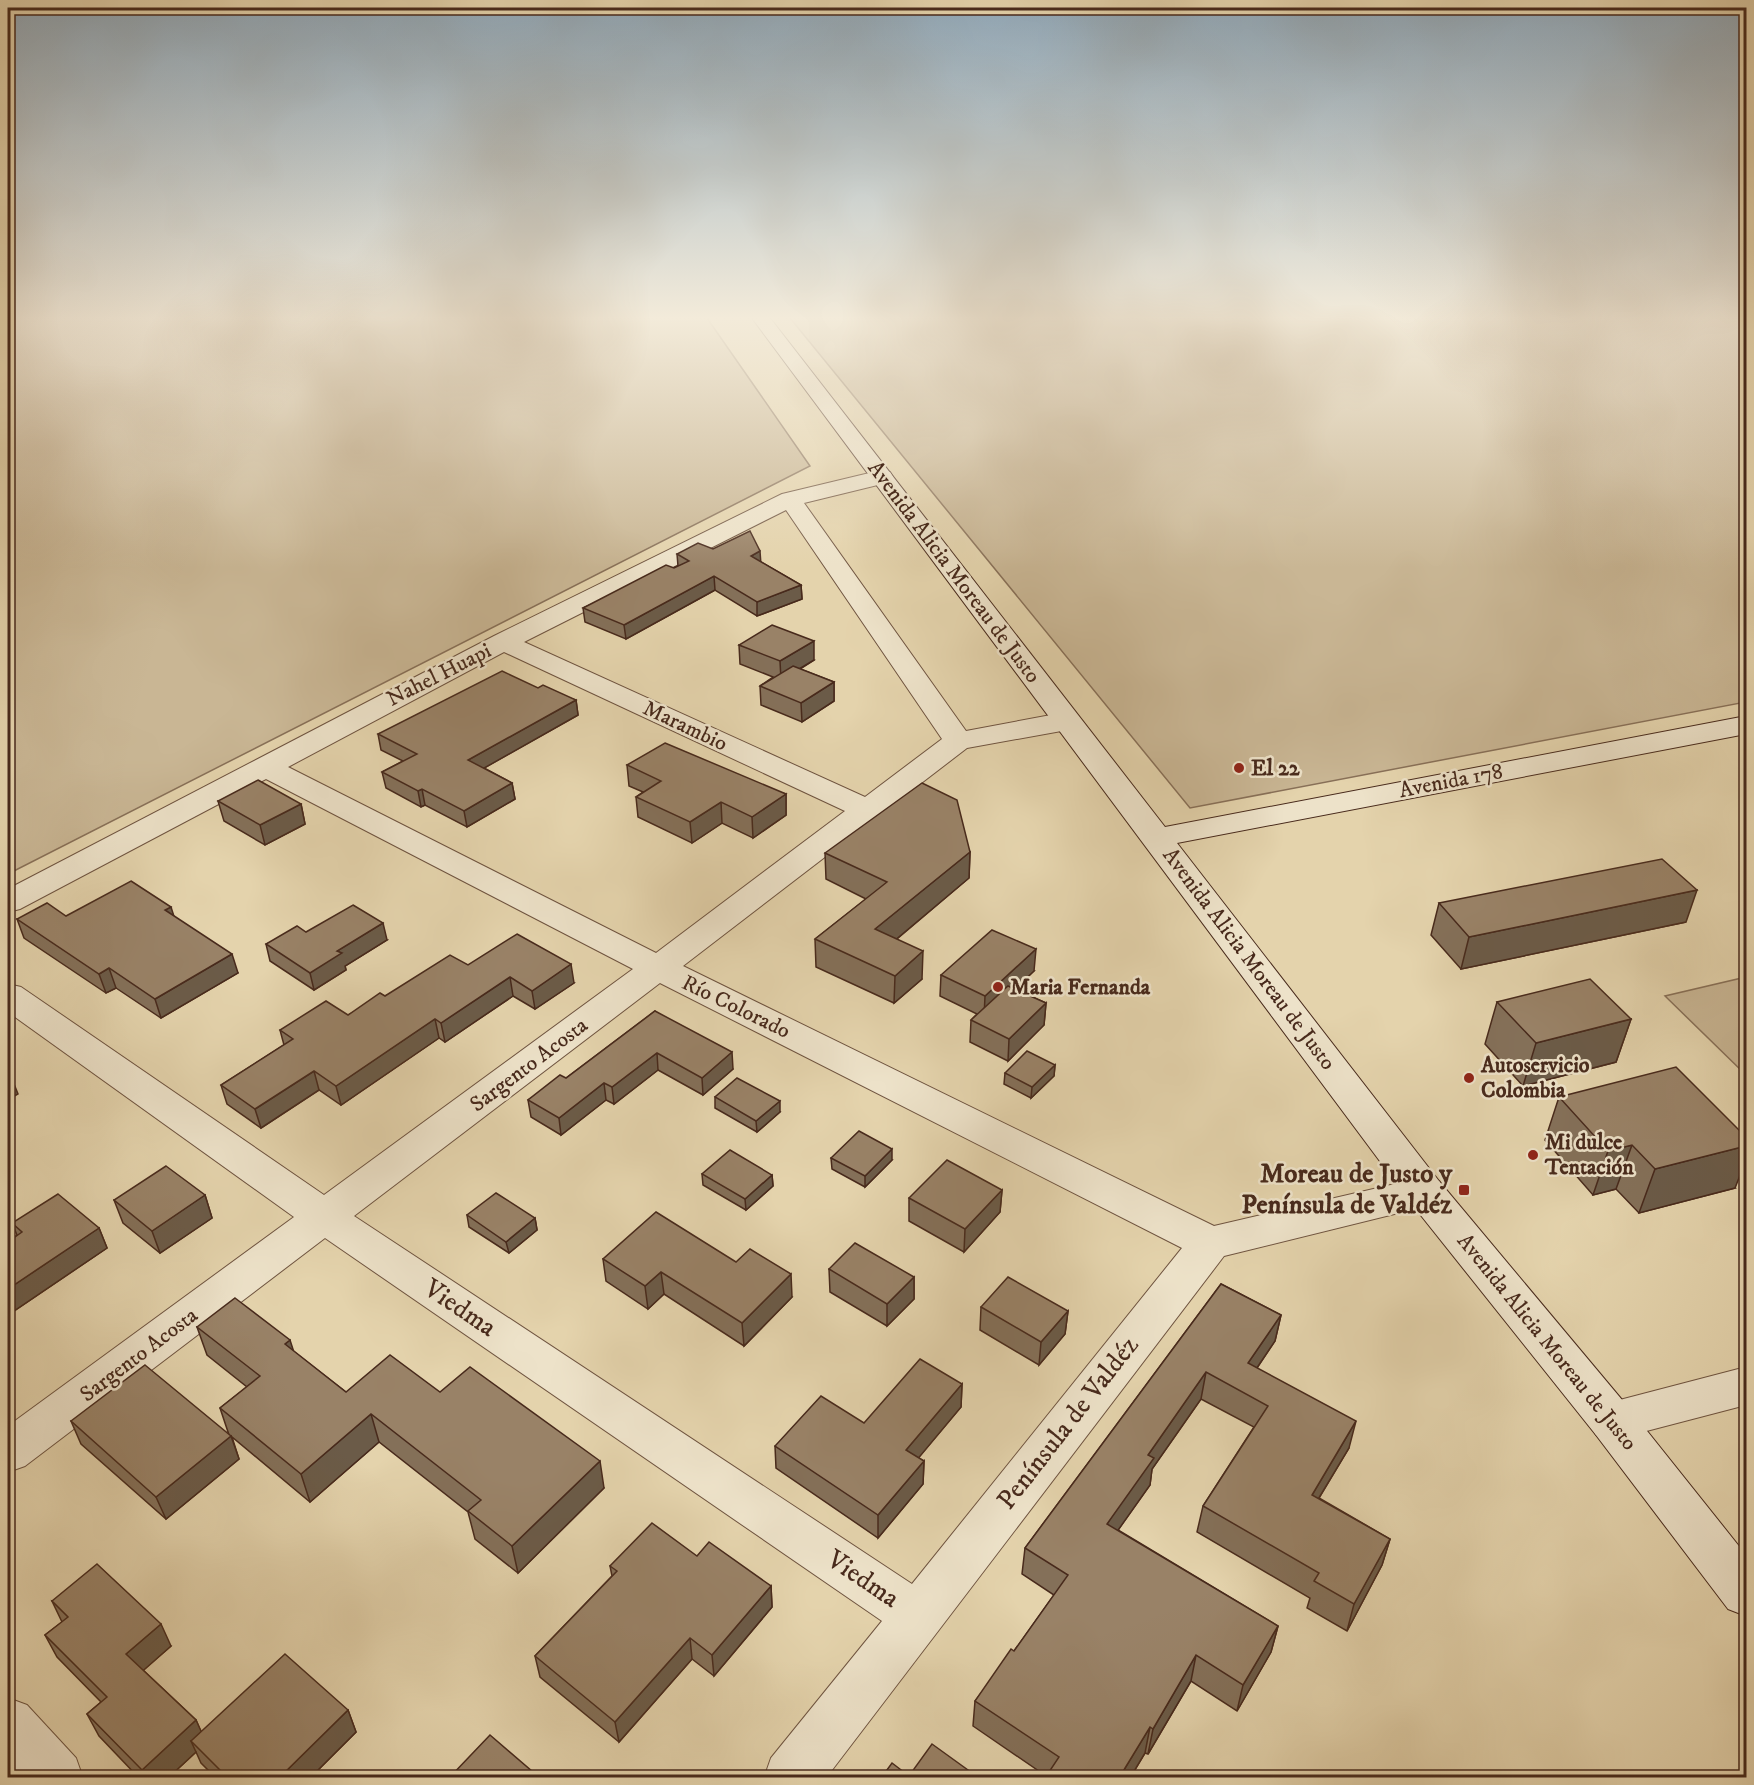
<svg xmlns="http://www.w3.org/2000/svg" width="1754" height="1785" font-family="'IM FELL DW Pica',serif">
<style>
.green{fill:#c9b694;stroke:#887058;stroke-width:1.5}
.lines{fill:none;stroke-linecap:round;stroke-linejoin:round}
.street-casing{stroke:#6f5440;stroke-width:2}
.secondary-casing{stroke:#482a1c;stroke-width:2}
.street{fill:#ede2c9;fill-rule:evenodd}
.secondary{fill:#ede2c9;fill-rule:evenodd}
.wall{fill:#847059;stroke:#482a1c;stroke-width:1.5}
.shaded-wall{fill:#6b5b48;stroke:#482a1c;stroke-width:1.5}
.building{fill:#998267;stroke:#482a1c;stroke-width:1.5}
.poi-dot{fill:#8f2418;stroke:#ede2c9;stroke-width:2}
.labels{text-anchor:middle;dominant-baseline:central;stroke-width:5;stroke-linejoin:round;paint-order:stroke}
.street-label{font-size:22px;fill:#482a1c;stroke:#ede2c9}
.poi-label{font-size:22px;font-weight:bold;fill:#482a1c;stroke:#ede2c9;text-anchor:start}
.near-poi-label{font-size:27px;font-weight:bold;fill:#482a1c;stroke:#ede2c9;text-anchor:end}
.near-street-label{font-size:27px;fill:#482a1c;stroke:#ede2c9}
</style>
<rect width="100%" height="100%" fill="#e4d3ac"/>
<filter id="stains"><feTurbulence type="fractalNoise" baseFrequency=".00333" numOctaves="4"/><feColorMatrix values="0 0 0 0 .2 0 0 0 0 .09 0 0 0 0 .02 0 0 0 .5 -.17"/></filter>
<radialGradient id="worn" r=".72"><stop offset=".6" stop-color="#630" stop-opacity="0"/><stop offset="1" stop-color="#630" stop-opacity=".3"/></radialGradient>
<g class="green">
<polygon points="8,318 707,318 810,466 8,874"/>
<polygon points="790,318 1746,318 1746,702 1190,808"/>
<polygon points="1746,977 1746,1075 1665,996"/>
</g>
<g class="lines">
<g class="street-casing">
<g id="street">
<path d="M882,470l8,2 3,5 -3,5 -86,21 162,228 101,-19 10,3 4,6 -4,6 -10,3 -100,18 -284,218 531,260 211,-49 14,4 6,11 -6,11 -215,53 -398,522h-62l7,-20 111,-137 -557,-383 -300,228 -17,6v-46l286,-209 -286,-205v-28l13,3 303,208 309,-226 -367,-190 -246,130 -12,3v-23l486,-253 288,-142zM786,510l156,229 -77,58 -341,-155zM504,652l341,159 -189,142 -368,-186zM660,983l522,265 -270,336 -558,-368z"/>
<polygon points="1746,1367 1746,1405 1612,1440 1596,1435 1589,1421 1596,1407 1612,1402"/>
<polygon points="8,1698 27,1705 76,1758 83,1778 19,1778 8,1764"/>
</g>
</g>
<g class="secondary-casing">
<polygon id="secondary" points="752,318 770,318 1165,827 1746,716 1746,734 1177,843 1439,1181 1628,1407 1746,1555 1746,1616 1728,1609 1596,1435 1411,1203"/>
</g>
<use href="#street" class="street"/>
<use href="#secondary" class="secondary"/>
</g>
<g class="wall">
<polygon points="713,549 761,562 801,585 802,599 757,616 715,590 626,639 585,622 583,608 678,566 677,554"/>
<polygon points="739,645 814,660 800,669 834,682 834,701 802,722 761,705 760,686 773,677 740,664"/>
<polygon points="538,688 576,700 578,715 484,768 512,783 515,799 467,827 425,805 421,807 386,788 382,772 403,761 381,750 378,734"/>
<polygon points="627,765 786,794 786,815 753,838 722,823 692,843 638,817 636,797 643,792 629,786"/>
<polygon points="218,801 301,804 305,824 265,845 224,821"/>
<polygon points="970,852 969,878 897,939 922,979 894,1003 816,967 815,939 866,899 826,879 825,853"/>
<polygon points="1439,903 1686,922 1461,969 1431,935"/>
<polygon points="66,916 173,916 238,973 161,1018 116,988 106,993 24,938 17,919"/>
<polygon points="306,932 387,940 345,966 346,970 314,990 270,961 266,944"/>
<polygon points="468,965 574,983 535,1009 513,996 445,1042 439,1038 341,1105 319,1090 261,1128 227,1104 221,1085 284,1045 280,1030 348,1015 385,996"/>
<polygon points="1034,971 1015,989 1046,1003 1044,1025 1008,1061 970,1042 971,1020 977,1014 940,996 941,975"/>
<polygon points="1497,1002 1631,1019 1616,1062 1523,1086 1485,1044"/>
<polygon points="655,1011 733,1069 703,1095 658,1070 614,1104 606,1100 561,1135 531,1117 528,1100 566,1078"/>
<polygon points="1055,1065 1054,1076 1031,1098 1004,1084 1005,1073"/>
<polygon points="715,1097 780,1112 757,1132 715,1108"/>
<polygon points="1559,1097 1735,1188 1639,1213 1616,1189 1593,1195 1545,1140"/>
<polygon points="831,1158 892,1160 865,1187 832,1169"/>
<polygon points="702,1174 772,1175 773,1186 746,1210 703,1185"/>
<polygon points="1002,1190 1000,1212 964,1252 909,1221 909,1198"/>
<polygon points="205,1195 212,1218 160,1253 123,1223 114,1200"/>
<polygon points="467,1215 535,1218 537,1230 509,1253 469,1227"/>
<polygon points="12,1223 99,1228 107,1248 8,1315 8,1242 17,1235"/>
<polygon points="603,1259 792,1297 744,1346 664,1294 648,1309 606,1281"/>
<polygon points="829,1269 914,1277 914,1299 887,1326 830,1292"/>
<polygon points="1221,1284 1281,1315 1275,1341 1257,1368 1349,1448 1319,1498 1390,1539 1382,1565 1347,1631 1307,1608 1310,1598 1197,1532 1203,1506 1254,1427 1201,1399 1152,1469 1150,1485 1118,1530 1278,1626 1271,1652 1237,1711 1191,1681 1148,1754 1145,1753 1130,1778 1045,1778 1046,1776 973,1726 975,1701 1014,1651 1054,1595 1022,1574 1025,1548"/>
<polygon points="981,1307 1068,1311 1065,1334 1039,1365 980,1330"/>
<polygon points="197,1327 293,1351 346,1392 440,1392 604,1488 518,1573 475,1539 468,1512 379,1442 310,1502 232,1437 239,1459 166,1519 81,1444 71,1421 229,1435 220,1408 247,1387 207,1355"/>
<polygon points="962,1384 961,1407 918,1458 924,1461 923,1484 878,1538 776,1468 775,1446 864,1423"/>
<polygon points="697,1556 771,1586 772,1607 714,1676 692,1659 619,1742 540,1677 535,1656 612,1576 610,1566"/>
<polygon points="52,1601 171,1646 143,1670 196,1720 201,1732 348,1710 356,1732 310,1778 216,1778 201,1763 196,1752 168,1778 139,1778 99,1736 87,1714 101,1702 57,1657 45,1635 62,1622"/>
</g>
<g class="shaded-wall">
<polygon points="760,551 761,565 751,556"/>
<polygon points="714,576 715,590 626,639 624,625"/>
<polygon points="801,585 802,599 757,616 757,602"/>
<polygon points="814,641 814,660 781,680 780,661"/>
<polygon points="834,682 834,701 802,722 801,703"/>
<polygon points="576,700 578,715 470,776 468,760"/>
<polygon points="512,783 515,799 467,827 464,811"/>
<polygon points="422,789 425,805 421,807 418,791"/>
<polygon points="786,794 786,815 753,838 752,817"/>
<polygon points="721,802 722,823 692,843 690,822"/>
<polygon points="301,804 305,824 265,845 260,825"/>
<polygon points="970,852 969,878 875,957 875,929"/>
<polygon points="1697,890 1686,922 1461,969 1469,937"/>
<polygon points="171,907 177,926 165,910"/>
<polygon points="383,923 387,940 345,966 346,970 314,990 310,973 337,951"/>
<polygon points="1036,949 1034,971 984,1018 985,996"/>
<polygon points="923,951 922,979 894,1003 895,976"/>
<polygon points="232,954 238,973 161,1018 155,999"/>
<polygon points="571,964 574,983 535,1009 532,991"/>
<polygon points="109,968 116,988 106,993 99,974"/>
<polygon points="510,977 513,996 445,1042 441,1023"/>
<polygon points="1046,1003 1044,1025 1008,1061 1009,1039"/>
<polygon points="435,1019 439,1038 341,1105 336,1086"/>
<polygon points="1631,1019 1616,1062 1523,1086 1536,1043"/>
<polygon points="732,1052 733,1069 703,1095 702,1078"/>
<polygon points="657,1053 658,1070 614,1104 612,1087"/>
<polygon points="1055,1065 1054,1076 1031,1098 1032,1087"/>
<polygon points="314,1071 319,1090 261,1128 255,1109"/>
<polygon points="10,1074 18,1094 8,1100 8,1075"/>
<polygon points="604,1083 606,1100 561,1135 559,1118"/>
<polygon points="780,1101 780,1112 757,1132 756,1121"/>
<polygon points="1632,1145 1616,1189 1593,1195 1608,1151"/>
<polygon points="1746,1146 1746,1160 1735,1188 1639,1213 1655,1169"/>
<polygon points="892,1149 892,1160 865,1187 865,1176"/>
<polygon points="772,1175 773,1186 746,1210 745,1199"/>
<polygon points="1002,1190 1000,1212 964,1252 965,1229"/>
<polygon points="205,1195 212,1218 160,1253 152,1231"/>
<polygon points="535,1218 537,1230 509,1253 506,1242"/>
<polygon points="99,1228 107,1248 8,1315 8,1289"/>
<polygon points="661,1272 664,1294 648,1309 645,1286"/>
<polygon points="791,1274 792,1297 744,1346 742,1323"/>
<polygon points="914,1277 914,1299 887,1326 887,1304"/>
<polygon points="1068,1311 1065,1334 1039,1365 1041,1342"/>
<polygon points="1281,1315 1275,1341 1242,1390 1248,1363"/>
<polygon points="290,1340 299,1368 285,1344"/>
<polygon points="1206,1372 1201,1399 1152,1469 1150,1485 1104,1550 1107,1524 1148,1455"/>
<polygon points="962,1384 961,1407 906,1473 906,1450"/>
<polygon points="371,1414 379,1442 310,1502 301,1474"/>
<polygon points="1356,1421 1349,1448 1305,1521 1312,1495"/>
<polygon points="231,1436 239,1459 166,1519 156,1497"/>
<polygon points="600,1461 604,1488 518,1573 512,1546"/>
<polygon points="924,1461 923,1484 878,1538 878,1515"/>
<polygon points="1390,1539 1382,1565 1347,1631 1354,1604"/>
<polygon points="771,1586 772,1607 714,1676 712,1655"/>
<polygon points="161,1624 171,1646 137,1676 126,1654"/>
<polygon points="1278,1626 1271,1652 1237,1711 1243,1685"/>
<polygon points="690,1638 692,1659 619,1742 615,1722"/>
<polygon points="1196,1655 1191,1681 1148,1754 1153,1729"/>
<polygon points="348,1710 356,1732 310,1778 279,1778"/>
<polygon points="196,1720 206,1742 191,1741 196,1752 168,1778 146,1778 142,1770"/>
<polygon points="1150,1727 1145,1753 1130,1778 1119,1778"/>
</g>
<g class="building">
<polygon points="750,531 760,551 751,556 801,585 757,602 714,576 624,625 583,608 666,565 674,568 689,561 677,554 698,543 713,549"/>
<polygon points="772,625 814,641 780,661 739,645"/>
<polygon points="793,666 834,682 801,703 760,686"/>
<polygon points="502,671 538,688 543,685 576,700 468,760 512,783 464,811 422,789 418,791 382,772 417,754 378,734"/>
<polygon points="665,743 786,794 752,817 721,802 690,822 636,797 661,781 627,765"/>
<polygon points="258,780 301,804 260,825 218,801"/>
<polygon points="922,783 957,800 970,852 875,929 923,951 895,976 815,939 887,882 825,853"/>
<polygon points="1662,859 1697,890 1469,937 1439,903"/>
<polygon points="131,881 171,907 165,910 232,954 155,999 109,968 99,974 17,919 47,903 66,916"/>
<polygon points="353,905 383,923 337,951 342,953 310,973 266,944 297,926 306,932"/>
<polygon points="992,930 1036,949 985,996 941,975"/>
<polygon points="517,934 571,964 532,991 510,977 441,1023 435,1019 336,1086 314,1071 255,1109 221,1085 293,1039 280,1030 326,1001 348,1015 380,993 385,996 450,955 468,965"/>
<polygon points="1590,979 1631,1019 1536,1043 1497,1002"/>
<polygon points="1008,986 1046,1003 1009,1039 971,1020"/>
<polygon points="655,1011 732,1052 702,1078 657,1053 612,1087 604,1083 559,1118 528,1100 560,1075 566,1078"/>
<polygon points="1027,1051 1055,1065 1032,1087 1005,1073"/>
<polygon points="1676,1067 1746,1137 1746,1146 1655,1169 1632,1145 1608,1151 1559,1097"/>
<polygon points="737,1078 780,1101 756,1121 715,1097"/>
<polygon points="859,1131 892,1149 865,1176 831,1158"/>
<polygon points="730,1150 772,1175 745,1199 702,1174"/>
<polygon points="947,1160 1002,1190 965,1229 909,1198"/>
<polygon points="166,1166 205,1195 152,1231 114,1200"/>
<polygon points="496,1193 535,1218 506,1242 467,1215"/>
<polygon points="58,1194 99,1228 8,1289 8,1242 22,1232 12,1223"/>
<polygon points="656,1212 736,1262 750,1249 791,1274 742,1323 661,1272 645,1286 603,1259"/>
<polygon points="855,1243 914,1277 887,1304 829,1269"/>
<polygon points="1008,1277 1068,1311 1041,1342 981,1307"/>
<polygon points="1221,1284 1281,1315 1248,1363 1356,1421 1312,1495 1390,1539 1354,1604 1314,1581 1319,1573 1203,1506 1268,1406 1206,1372 1148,1455 1154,1458 1107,1524 1278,1626 1243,1685 1196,1655 1153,1729 1150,1727 1119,1778 1045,1778 1059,1757 975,1701 1011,1649 1014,1651 1068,1575 1025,1548"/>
<polygon points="235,1298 290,1340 285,1344 346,1392 390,1355 440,1392 470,1367 600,1461 512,1546 468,1511 481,1500 371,1414 301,1474 220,1408 260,1376 197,1327"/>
<polygon points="920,1359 962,1384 906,1450 924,1461 878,1515 775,1446 821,1396 864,1423"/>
<polygon points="145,1365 231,1436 156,1497 71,1421"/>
<polygon points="652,1523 697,1556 709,1542 771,1586 712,1655 690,1638 615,1722 535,1656 617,1571 610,1566"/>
<polygon points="97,1564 161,1624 126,1654 196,1720 142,1770 87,1714 107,1697 45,1635 68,1617 52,1601"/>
<polygon points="285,1654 348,1710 279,1778 228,1778 191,1741"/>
<polygon points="490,1735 540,1778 449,1778"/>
<polygon points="932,1744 979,1778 881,1778 892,1763 909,1776"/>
</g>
<linearGradient id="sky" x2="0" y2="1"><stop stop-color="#91aabc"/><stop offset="0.56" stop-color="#f3ebda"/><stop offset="1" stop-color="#f3ebda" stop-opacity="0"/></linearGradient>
<rect width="1754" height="568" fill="url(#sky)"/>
<g class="poi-dot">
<circle cx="1239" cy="768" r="6"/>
<circle cx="998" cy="987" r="6"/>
<circle cx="1469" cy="1078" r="6"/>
<circle cx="1533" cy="1155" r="6"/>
<rect x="1458" y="1184" width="12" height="12" rx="3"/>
</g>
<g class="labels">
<g class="street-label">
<text transform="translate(954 572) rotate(53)">Avenida Alicia Moreau de Justo</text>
<text transform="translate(439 675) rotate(-27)">Nahel Huapi</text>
<text transform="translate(685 726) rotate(25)">Marambio</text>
<text transform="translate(1451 781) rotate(-11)">Avenida 178</text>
<text transform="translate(1249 959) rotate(53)">Avenida Alicia Moreau de Justo</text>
<text transform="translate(736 1007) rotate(26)">Río Colorado</text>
<text transform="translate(529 1065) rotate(-37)">Sargento Acosta</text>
<text transform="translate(1547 1342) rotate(51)">Avenida Alicia Moreau de Justo</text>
<text transform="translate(139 1355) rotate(-37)">Sargento Acosta</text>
</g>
<g class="poi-label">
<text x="1251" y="768">El 22</text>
<text x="1010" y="987">Maria Fernanda</text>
<text x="1481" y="1065">Autoservicio<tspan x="1481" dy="25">Colombia</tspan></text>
<text x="1545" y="1142">Mi dulce<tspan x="1545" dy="25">Tentación</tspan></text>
</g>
<g class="near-poi-label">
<text x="1452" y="1174">Moreau de Justo y<tspan x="1452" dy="31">Península de Valdéz</tspan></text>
</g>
<g class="near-street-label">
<text transform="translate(460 1308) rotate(34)">Viedma</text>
<text transform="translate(1068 1423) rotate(-52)">Península de Valdéz</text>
<text transform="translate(863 1579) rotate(34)">Viedma</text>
</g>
</g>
<rect width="1754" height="1785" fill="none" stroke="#e4d3ac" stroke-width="30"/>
<rect x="9" y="9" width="1736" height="1767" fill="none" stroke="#482a1c" stroke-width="3"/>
<rect x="15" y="15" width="1724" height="1755" fill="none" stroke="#482a1c" stroke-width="1.5"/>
<rect width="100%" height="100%" filter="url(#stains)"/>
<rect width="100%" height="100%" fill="url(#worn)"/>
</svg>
